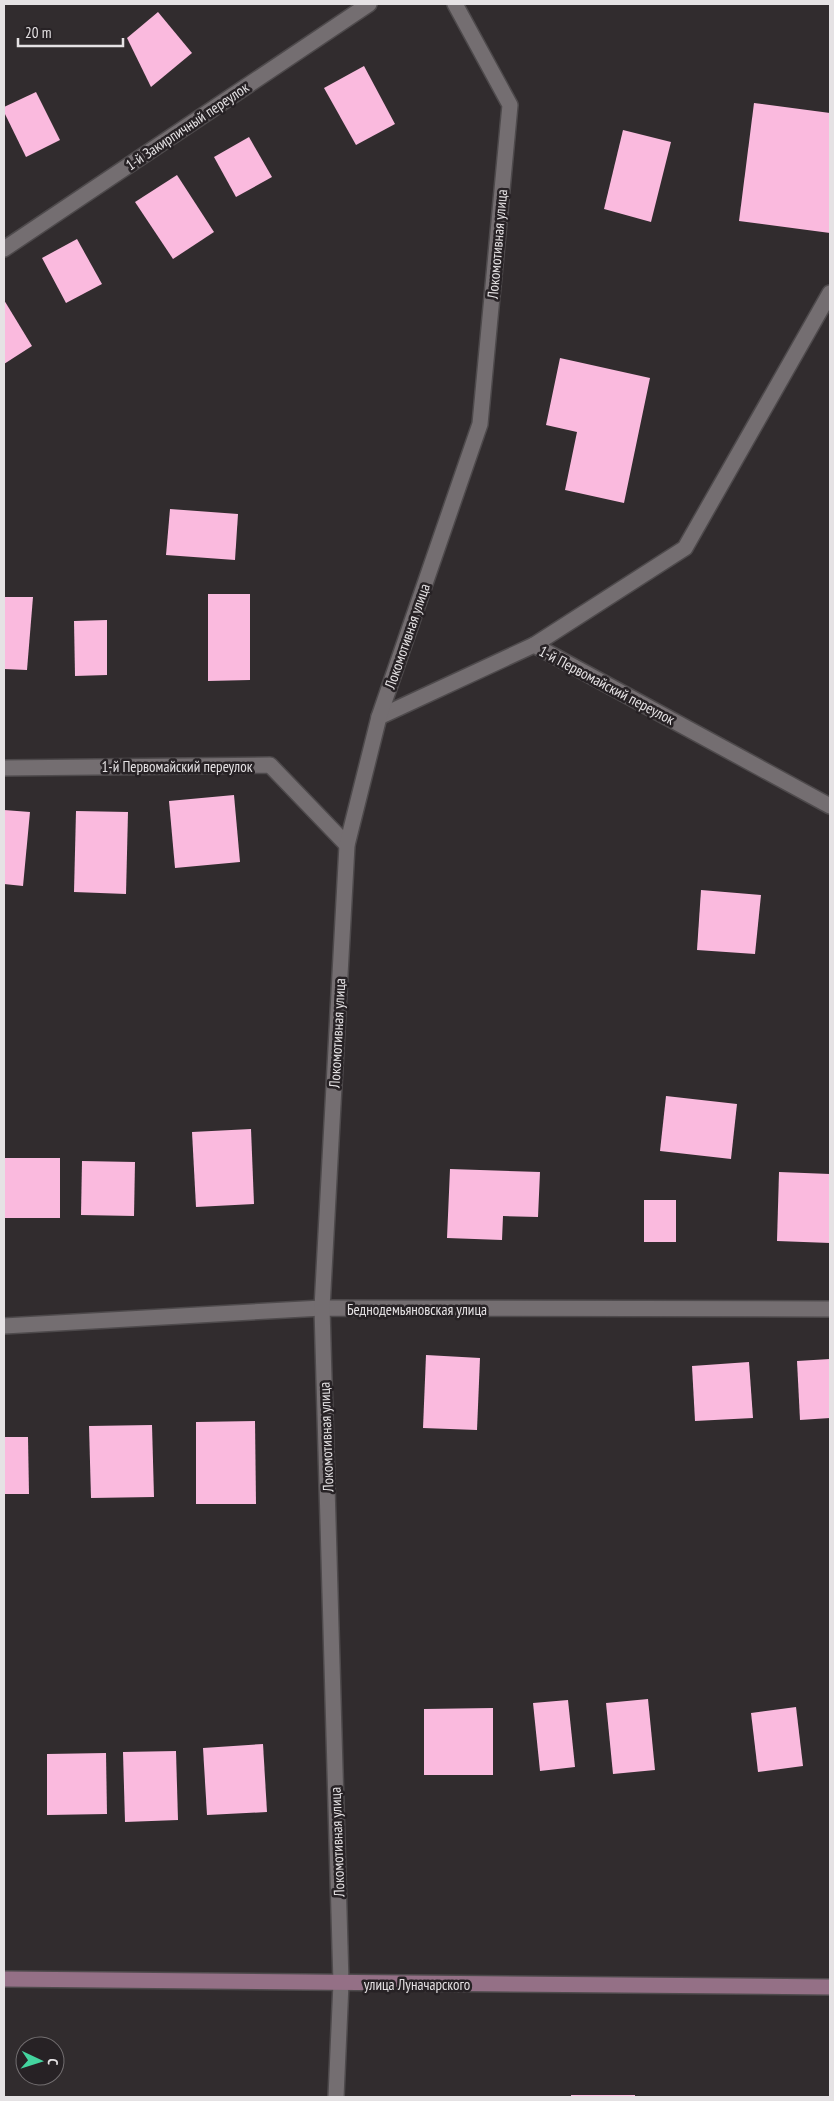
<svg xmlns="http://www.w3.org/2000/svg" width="834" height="2101" font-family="'PT Sans Narrow',sans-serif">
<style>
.building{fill:#fabade}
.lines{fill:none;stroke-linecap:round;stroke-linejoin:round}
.street-casing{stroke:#4e4a4c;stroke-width:18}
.secondary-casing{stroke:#4e4a4c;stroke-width:18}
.street{stroke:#746e71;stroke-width:15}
.secondary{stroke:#947086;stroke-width:15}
.labels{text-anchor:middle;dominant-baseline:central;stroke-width:5;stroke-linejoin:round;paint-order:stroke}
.street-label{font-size:15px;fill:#e5e2e4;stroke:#272225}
</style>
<rect width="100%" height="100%" fill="#312c2e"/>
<g class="building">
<polygon points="158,12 192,53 151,87 127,38"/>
<polygon points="364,66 395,124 356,145 324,88"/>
<polygon points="36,92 60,140 26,157 4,112 4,107"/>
<polygon points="754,103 830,113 830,233 739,221"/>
<polygon points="623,130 671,142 651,222 604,209"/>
<polygon points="249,137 272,177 236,197 214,157"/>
<polygon points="177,175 214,232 173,259 135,202"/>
<polygon points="77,239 102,284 66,303 42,258"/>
<polygon points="4,300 32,346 4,364"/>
<polygon points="560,358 650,378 624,503 565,490 577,432 546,425"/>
<polygon points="170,509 238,514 235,560 166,555"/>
<polygon points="208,594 250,594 250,680 208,681"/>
<polygon points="4,597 33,597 27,670 4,669"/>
<polygon points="107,620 107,675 75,676 74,621"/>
<polygon points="234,795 240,862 175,868 169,801"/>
<polygon points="4,810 30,812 23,886 4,884"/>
<polygon points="76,811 128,812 126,894 74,892"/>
<polygon points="701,890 761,895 755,954 697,950"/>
<polygon points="666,1096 737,1104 731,1159 660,1151"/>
<polygon points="251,1129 254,1204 196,1207 192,1132"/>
<rect x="4" y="1158" width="56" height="60"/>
<polygon points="82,1161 135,1162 134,1216 81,1215"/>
<polygon points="450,1169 540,1172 538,1217 503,1216 502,1240 447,1238"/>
<polygon points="779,1172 830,1174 830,1243 777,1241"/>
<rect x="644" y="1200" width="32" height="42"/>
<polygon points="426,1355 480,1358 477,1430 423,1428"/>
<polygon points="830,1359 830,1418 800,1420 797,1361"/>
<polygon points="749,1362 753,1418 695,1421 692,1366"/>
<polygon points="255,1421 256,1504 196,1504 196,1422"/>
<polygon points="152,1425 154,1497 91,1498 89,1426"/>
<polygon points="4,1437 28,1437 29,1494 4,1494"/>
<polygon points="648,1699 655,1770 613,1774 606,1703"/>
<polygon points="568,1700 575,1767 540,1771 533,1703"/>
<polygon points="796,1707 803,1766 758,1772 751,1713"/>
<polygon points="493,1708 493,1775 424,1775 424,1709"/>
<polygon points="263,1744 267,1812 207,1815 203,1748"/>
<polygon points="176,1751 178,1820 125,1822 123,1752"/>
<polygon points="106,1753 107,1814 47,1815 47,1754"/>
<rect x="571" y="2095" width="64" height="2"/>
</g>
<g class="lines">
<g class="street-casing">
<g id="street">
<polyline points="4,249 369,4"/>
<polyline points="534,645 685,548 830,293"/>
<polyline points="379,717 534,645 830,806"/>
<polyline points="4,768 270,765 347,845"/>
<polyline points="4,1326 322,1308 830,1309"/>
<polyline points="336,2097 341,1983 322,1308 347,845 379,717 480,424 510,105 455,4"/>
</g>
</g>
<g class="secondary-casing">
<polyline id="secondary" points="4,1979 830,1987"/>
</g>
<use href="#street" class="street"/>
<use href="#secondary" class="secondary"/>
</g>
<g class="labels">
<g class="street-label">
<text transform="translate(187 126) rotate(-34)">1-й Закирпичный переулок</text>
<text transform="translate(497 244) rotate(-85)">Локомотивная улица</text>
<text transform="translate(407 636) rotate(-71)">Локомотивная улица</text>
<text transform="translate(607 685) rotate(28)">1-й Первомайский переулок</text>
<text x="177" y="766">1-й Первомайский переулок</text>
<text transform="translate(337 1033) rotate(-87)">Локомотивная улица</text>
<text x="417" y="1309">Беднодемьяновская улица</text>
<text transform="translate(326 1437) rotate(-92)">Локомотивная улица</text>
<text transform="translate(337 1842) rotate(-92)">Локомотивная улица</text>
<text x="417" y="1984">улица Луначарского</text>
</g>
</g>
<rect width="834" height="2101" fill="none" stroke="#e5e2e4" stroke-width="10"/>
<g transform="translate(40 2061) rotate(94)"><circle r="24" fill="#272225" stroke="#736f71"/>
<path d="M0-4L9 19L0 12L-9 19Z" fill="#44d49f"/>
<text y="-8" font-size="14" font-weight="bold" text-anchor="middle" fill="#e5e2e4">С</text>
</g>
<path d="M18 38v8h105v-8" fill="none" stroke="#e5e2e4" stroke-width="2.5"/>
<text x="25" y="38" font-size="15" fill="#e5e2e4" stroke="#272225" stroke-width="4" paint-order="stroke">20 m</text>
</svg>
